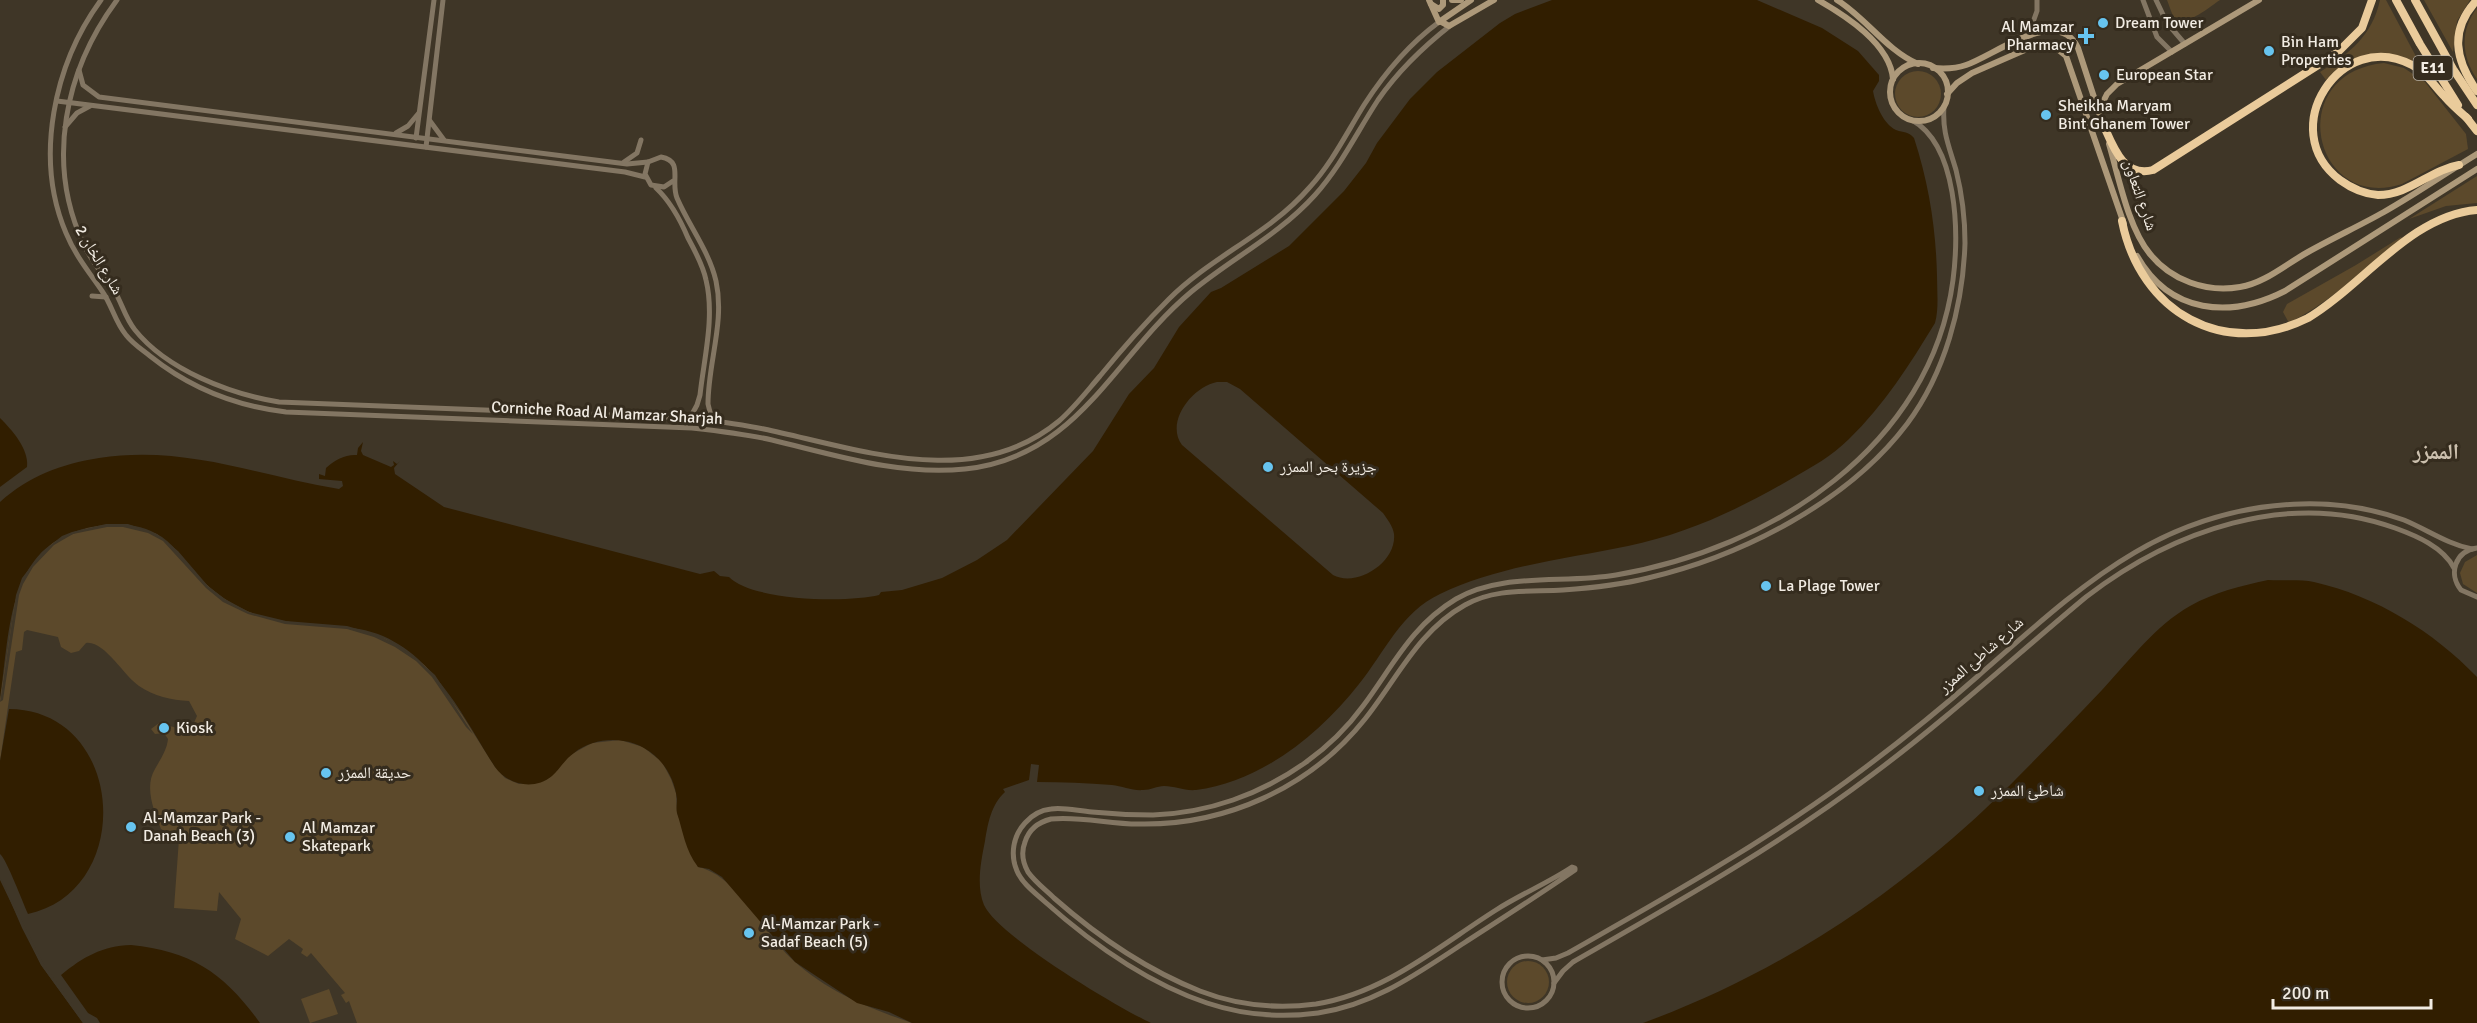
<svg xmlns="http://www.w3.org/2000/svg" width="2477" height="1023" font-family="Signika,'Noto Naskh Arabic',sans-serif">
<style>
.green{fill:#5c492b}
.water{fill:#311e00;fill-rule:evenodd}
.pier{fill:#3f3627}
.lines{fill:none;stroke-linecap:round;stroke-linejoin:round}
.tertiary{stroke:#837663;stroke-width:5}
.secondary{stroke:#ad997a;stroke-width:6}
.motorway{stroke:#eacb9b;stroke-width:8}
.poi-dot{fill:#67c4ef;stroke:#352c1e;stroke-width:2}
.labels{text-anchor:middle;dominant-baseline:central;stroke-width:6;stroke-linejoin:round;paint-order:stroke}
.shield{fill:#352c1e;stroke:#b9b2a8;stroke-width:1.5}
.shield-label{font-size:15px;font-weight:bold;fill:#f2ece3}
.poi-label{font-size:16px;fill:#f2ece3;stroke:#352c1e;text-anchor:start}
.street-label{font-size:16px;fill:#f2ece3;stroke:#352c1e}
.district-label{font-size:22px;font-weight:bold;fill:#ccc0ae;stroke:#352c1e}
</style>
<rect width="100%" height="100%" fill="#3f3627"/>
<g class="green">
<path d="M2167,0h53c-12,8 -32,26 -46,19z"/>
<path d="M2380,0h6l34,64c-36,-13 -66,-17 -94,16l-6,-8c30,-19 52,-36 60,-72z"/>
<polygon points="2424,0 2470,0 2457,21 2453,52"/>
<path d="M2477,8v71c-16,-23 -17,-49 0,-71z"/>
<path d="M2384,63l20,5 21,14 41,52 2,15 -66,35c-89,29 -120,-111 -18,-121z"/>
<circle cx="1918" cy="94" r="23"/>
<polygon points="2477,176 2477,203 2446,206 2409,219"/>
<path d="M2401,237l1,1c-35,30 -72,64 -113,85l-6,-11 4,-8 69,-39z"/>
<path d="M117,523l40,11 37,37 137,53 55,15 40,27 36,49 33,52 10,11 9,4 5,2 27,-4 24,-25 22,-12 28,-3 23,7 19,15 9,17 5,14 1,20 21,54c41,9 65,67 96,94 34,31 75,47 118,62h-555l-8,-22 -3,2 -5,-8 4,-2 -34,-40 -4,4 -6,-4 2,-4 -14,-10 -21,17 -33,-17 6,-20 -22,-27 -2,19 -43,-3 5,-69 -18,-10c-7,-18 -17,-42 -6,-60 5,-9 12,-19 13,-30l-4,-6 -9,1 -4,-5 8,-6 18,5 16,-3 4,-9 -8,-15c-18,-1 -35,-5 -50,-15 -15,-10 -35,-46 -53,-43l-7,8 -8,2 -10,-6 -3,-10 -31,-7 -3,2 -2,18 -6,2 -16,109v-62l16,-104 6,-17 30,-35 35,-15z"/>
<polygon points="2477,555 2477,593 2463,584 2460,573 2465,562"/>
<circle cx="1528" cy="982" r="21"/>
<polygon points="329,989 338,1014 310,1023 301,999"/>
</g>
<g class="water">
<path d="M1552,0h205l65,28 36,23 21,24v6l-6,10c2,12 10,33 23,39 8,3 12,1 18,8 15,46 22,91 23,138 0,16 2,32 -2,47 -25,41 -51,82 -86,116 -17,17 -37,28 -58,40 -51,30 -105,55 -163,67 -62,13 -130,20 -188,48 -39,18 -55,58 -81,90 -39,50 -98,98 -163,106 -12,1 -21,-4 -32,-4 -7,0 -13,4 -21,4 -10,1 -21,-4 -31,-5 -25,-2 -50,-3 -75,-3l2,-17 -8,-1 -2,16 -26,9 2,3c-14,13 -17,31 -20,49 -4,20 -9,45 -1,64 14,31 133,102 167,118h-239l-23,-11 -32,-9 -62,-41 -73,-85 -13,-8 -11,-2c-13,-17 -15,-36 -21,-54 -1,-4 0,-10 0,-14 -2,-17 -10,-33 -23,-44 -22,-19 -57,-20 -80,-2 -9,6 -14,16 -22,23 -18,15 -44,9 -57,-9 -33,-52 -67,-126 -136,-138 -37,-6 -77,-3 -112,-18 -18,-8 -34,-19 -48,-34 -12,-13 -22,-29 -37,-40 -19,-13 -43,-15 -65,-11 -91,15 -86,101 -97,173v-197c29,-26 61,-38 99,-44 86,-13 157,17 240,31l4,-3 -1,-5 -23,-2v-5l6,2 1,-8c8,-8 20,-14 31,-13l1,-7 5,-6 -2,9 2,4 28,12 3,-2 -1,-4 4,3 3,-3 -6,7 1,6 49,33 256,67 14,-3 6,5 9,1c23,24 119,26 150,18l2,-3 21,-2 40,-12 35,-18 30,-20 86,-89 36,-57 25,-26 25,-41 32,-35 10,-4 68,-42 55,-55 22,-28 11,-20 33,-44 27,-27 63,-49 15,-9zM1217,382h10l13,7 143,124c4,6 10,13 11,21 3,28 -37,54 -61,41l-151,-130c-17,-23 10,-58 35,-63z"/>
<path d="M0,418c12,12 29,31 27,49l-27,20z"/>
<path d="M2268,580c15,1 32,-1 46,2 62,14 120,50 163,95v346h-834c109,-40 208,-99 297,-174 58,-48 110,-105 162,-159 27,-29 54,-65 88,-84 25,-14 50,-20 78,-26z"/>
<path d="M9,709c117,1 127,182 19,205 -5,-11 -22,-56 -28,-60v-93z"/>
<polygon points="0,880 41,965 83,1023 0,1023"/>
<path d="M131,945c61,6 94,29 129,78h-160l-3,-5 -9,-5 -27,-38c22,-18 41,-29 70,-30z"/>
</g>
<g class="pier">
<polygon points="106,524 128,524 157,534 178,551 208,586 225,599 249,612 286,621 347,626 375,634 396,644 417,659 435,675 473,734 466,727 432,677 416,661 395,647 374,637 347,629 285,624 248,614 223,602 206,588 163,541 148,533 123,527 107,527 73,534 54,545 33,567 23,584 19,595 3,700 0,702 16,595 22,578 42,552 62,536 72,532"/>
<polygon points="0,877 44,964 86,1023 83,1023 41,965 22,928"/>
</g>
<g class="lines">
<g class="tertiary">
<path d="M101,0c-47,64 -67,158 -35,233 9,22 23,39 36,58 10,14 13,31 24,44 6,8 15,14 24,21 40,32 85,50 136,56l406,16c27,3 54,6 80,12 63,15 128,36 193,29 114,-12 148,-112 226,-177 41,-34 88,-57 124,-97 26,-29 42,-63 63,-95 20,-29 45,-53 73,-75"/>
<path d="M117,0c-52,70 -72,163 -33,245 8,17 19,30 30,45 8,13 11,28 21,40 32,40 95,64 144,72l411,16c25,3 50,6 74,11 95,20 210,63 295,-8 15,-13 28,-30 41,-45 22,-27 45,-53 69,-77 43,-43 100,-65 140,-111 23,-25 37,-54 55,-83 20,-31 45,-61 75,-83"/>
<polyline points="2143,0 2157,37 2172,52"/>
<polyline points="2156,0 2167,23 2185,44"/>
<polyline points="2028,36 2037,11 2037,0"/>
<polyline points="79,70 83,85 99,97 627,164 648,162"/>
<polyline points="57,101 625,172 645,177"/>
<path d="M1912,120c46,26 47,113 41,160 -22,167 -182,269 -337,295 -52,9 -114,-3 -160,24 -45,27 -63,67 -93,107 -32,44 -79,76 -130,94 -26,9 -53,14 -80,15 -21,0 -41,-1 -61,-3 -14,-1 -28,-5 -41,-3 -10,1 -19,6 -26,14 -12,13 -15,32 -8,48 5,12 17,21 27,30 47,42 103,82 163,102 36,12 74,15 111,10 56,-8 100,-40 146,-70 37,-24 75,-48 111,-73v-2l-3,-1c-24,16 -51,27 -76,43 -57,36 -111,83 -180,94 -39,5 -80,1 -116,-13 -53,-21 -104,-56 -146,-93 -8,-8 -19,-16 -26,-26 -5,-9 -7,-20 -3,-30 4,-13 14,-20 26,-23 29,-3 58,5 87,5 87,2 172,-36 227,-105 32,-40 53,-88 100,-114 30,-17 64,-13 98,-15 28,-2 57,-5 85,-12 94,-22 200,-76 259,-154 38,-51 56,-118 58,-181 0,-25 -3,-49 -9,-73 -7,-24 -14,-38 -12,-64"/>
<polyline points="430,121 444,140"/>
<polyline points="65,127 77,113 90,106"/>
<polyline points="396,133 408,126 418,114"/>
<polyline points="416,138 434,0"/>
<polyline points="426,147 443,0"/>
<polyline points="624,162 637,153 641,140"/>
<path d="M673,181l-9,6 -13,-2 -6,-11 3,-12 13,-5c23,4 9,24 16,41 12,28 32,53 39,83 9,41 -8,82 -8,123l2,8 7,9"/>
<path d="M656,188c15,14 24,31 32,50 7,13 15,27 18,42 9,37 -2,78 -6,115l-3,10 -7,13"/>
<polyline points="92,296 106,297"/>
<path d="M2477,548c-22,3 -29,26 -16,42l16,7"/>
<circle cx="1528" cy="982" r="26"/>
<path d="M1542,960l14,-2 12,-5c95,-54 190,-107 279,-172 45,-33 89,-68 131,-105 100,-87 182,-168 323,-172 35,-1 70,4 103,16 24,10 43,24 68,29"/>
<path d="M1554,983l9,-12 10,-9c103,-59 205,-116 300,-188 74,-55 142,-118 213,-177 86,-66 202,-108 309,-69 22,8 48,19 59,40"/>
</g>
<g class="secondary">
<polyline points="1429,0 1438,20 1449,26 1494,0"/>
<polyline points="1452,0 1461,0"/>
<path d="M1818,0c28,16 72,44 75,79"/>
<path d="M1837,0c29,18 49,50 81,64"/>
<polyline points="1431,4 1439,9 1443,5 1443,0"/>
<polyline points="1439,22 1471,0"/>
<circle cx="1919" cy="92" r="29"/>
<path d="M1933,68c11,1 22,1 33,-3 29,-10 92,-60 112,-17l26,80"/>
<polyline points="1947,94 1957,83 1972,73 2036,45 2051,44 2066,56 2124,224"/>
<polyline points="2099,110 2107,94 2117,84 2259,0"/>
<path d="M2109,144c10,34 19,83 41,110 21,26 56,39 90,33 25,-4 46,-23 68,-35 25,-14 51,-26 76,-40 32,-18 62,-39 93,-58"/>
<path d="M2137,256c33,58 93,63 148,35l192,-122"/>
</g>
<g class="motorway">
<polyline points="2396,0 2420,44 2458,105"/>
<polyline points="2415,0 2453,69 2477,105"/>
<path d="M2477,0c-28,30 -22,60 0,91"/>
<polyline points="2466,117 2477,131"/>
<path d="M2103,124c10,22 20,54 50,46l184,-117 25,-25 10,-28"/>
<path d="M2459,165c-29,5 -50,30 -81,30 -14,-1 -27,-7 -38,-15 -66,-50 1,-153 72,-115 15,8 22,21 33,32 7,8 15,15 23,22"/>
<path d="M2122,221c18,91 102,139 186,97 54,-32 103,-103 169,-108"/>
</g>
</g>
<g class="poi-dot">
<circle cx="2103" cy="23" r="6"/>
<path d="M2083 27h6v6h6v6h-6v6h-6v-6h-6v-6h6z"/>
<circle cx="2269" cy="51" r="6"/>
<circle cx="2104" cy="75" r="6"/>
<circle cx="2046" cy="115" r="6"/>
<circle cx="1268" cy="467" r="6"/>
<circle cx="1766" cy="586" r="6"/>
<circle cx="164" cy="728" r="6"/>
<circle cx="326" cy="773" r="6"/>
<circle cx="1979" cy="791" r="6"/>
<circle cx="131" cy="827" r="6"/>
<circle cx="290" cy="837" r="6"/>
<circle cx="749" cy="933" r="6"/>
</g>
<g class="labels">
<rect class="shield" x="2413.5" y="56" width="39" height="24" rx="4.5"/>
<g class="shield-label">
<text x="2433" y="68">E11</text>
</g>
<g class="poi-label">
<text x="2115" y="23">Dream Tower</text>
<text x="2074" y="27" text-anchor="end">Al Mamzar<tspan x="2074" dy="18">Pharmacy</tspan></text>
<text x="2281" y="42">Bin Ham<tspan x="2281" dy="18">Properties</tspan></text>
<text x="2116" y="75">European Star</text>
<text x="2058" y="106">Sheikha Maryam<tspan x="2058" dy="18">Bint Ghanem Tower</tspan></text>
<text x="1280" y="467">جزيرة بحر الممزر</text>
<text x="1778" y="586">La Plage Tower</text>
<text x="176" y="728">Kiosk</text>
<text x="338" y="773">حديقة الممزر</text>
<text x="1991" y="791">شاطئ الممزر</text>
<text x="143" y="818">Al-Mamzar Park -<tspan x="143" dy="18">Danah Beach (3)</tspan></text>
<text x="302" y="828">Al Mamzar<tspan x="302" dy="18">Skatepark</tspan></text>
<text x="761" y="924">Al-Mamzar Park -<tspan x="761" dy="18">Sadaf Beach (5)</tspan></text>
</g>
<g class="street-label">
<text transform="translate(2140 195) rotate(71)">شارع التعاون</text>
<text transform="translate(99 260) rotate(59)">شارع الخان 2</text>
<text transform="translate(607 413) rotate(3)">Corniche Road Al Mamzar Sharjah</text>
<text transform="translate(1981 655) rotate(-41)">شارع شاطئ الممزر</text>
</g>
<g class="district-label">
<text x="2436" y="451">الممزر</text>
</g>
</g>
<path d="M2273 999v9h158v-9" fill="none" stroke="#f2ece3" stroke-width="3"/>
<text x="2282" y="999" font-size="18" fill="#f2ece3" stroke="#352c1e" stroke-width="4.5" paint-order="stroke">200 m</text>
</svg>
